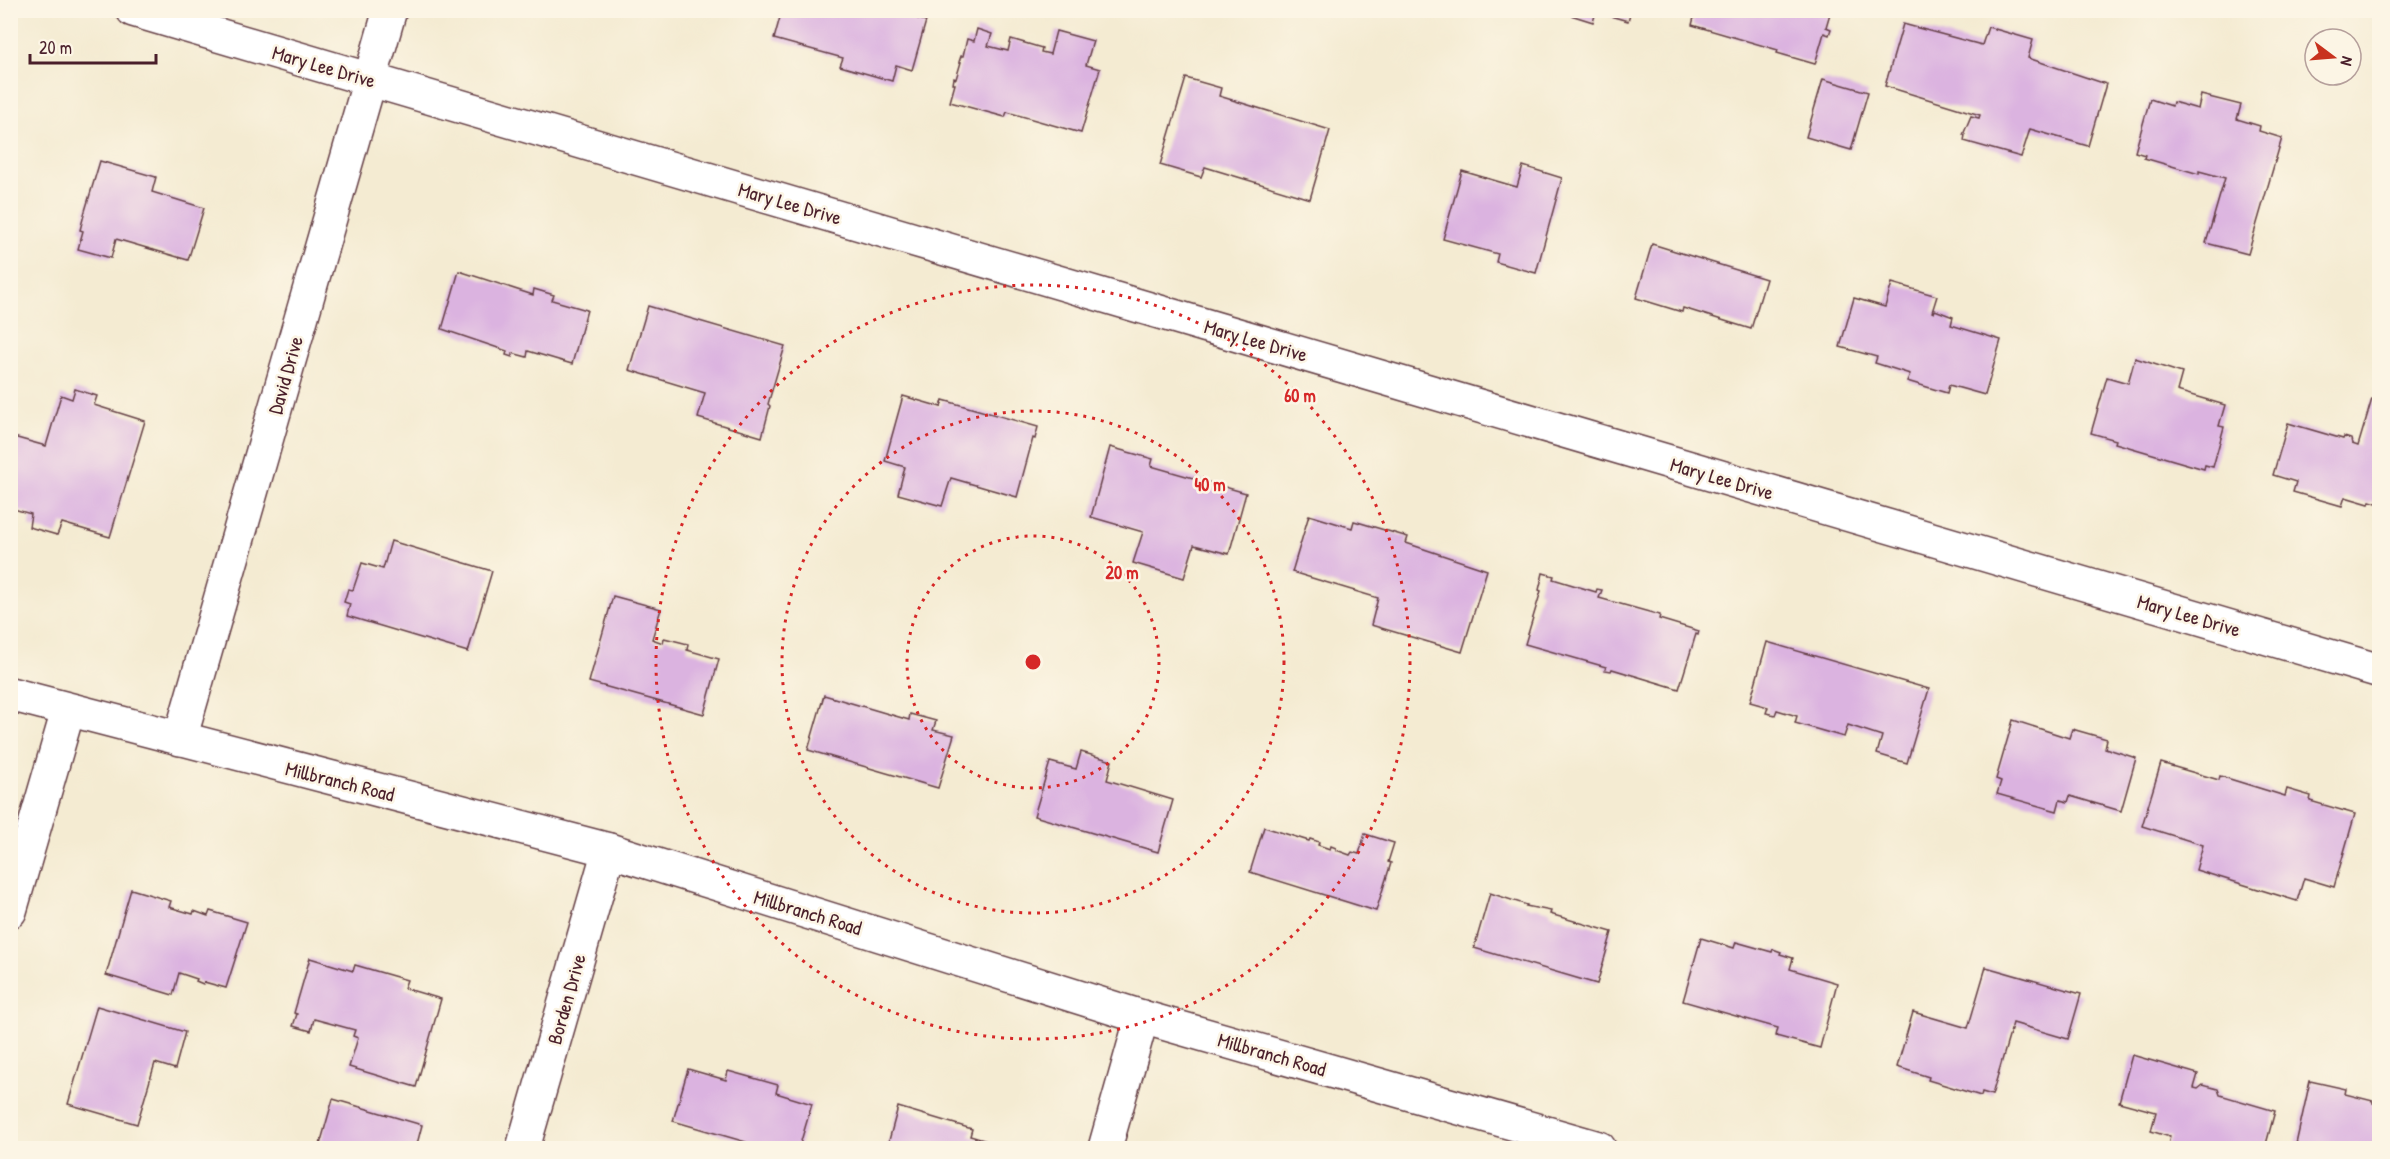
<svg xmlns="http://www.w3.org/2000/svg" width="2390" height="1159" font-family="'Patrick Hand',sans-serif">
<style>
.building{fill:#dbb3e0}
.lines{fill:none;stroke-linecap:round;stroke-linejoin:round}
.street-casing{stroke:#643e44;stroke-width:36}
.secondary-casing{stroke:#643e44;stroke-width:36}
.street{stroke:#fff;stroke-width:33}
.secondary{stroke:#fff;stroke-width:33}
.ring{fill:none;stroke:#d62828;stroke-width:3;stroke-dasharray:3 6}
.labels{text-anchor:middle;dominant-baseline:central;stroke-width:5;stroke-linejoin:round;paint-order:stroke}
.street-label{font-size:20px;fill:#4a1f2b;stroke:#fcf5e5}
.centre{fill:#d62828;stroke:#fcf5e5;stroke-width:3}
.ring-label{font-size:18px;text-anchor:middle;font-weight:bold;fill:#d62828;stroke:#fcf5e5;stroke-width:5;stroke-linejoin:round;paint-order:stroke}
</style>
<rect width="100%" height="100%" fill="#fcf5e5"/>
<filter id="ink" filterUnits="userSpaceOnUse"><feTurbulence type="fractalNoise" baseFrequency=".0167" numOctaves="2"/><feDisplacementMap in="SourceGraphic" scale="12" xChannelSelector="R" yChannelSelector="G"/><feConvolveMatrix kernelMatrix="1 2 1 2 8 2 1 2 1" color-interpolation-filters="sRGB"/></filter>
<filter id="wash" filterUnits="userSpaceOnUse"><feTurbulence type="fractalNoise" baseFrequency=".008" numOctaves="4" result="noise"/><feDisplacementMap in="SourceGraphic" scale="24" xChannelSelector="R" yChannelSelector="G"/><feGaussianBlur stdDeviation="1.35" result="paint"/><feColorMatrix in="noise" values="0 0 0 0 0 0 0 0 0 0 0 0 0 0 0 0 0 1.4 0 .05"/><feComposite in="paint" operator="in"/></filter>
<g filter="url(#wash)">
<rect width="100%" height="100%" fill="#f4ebd2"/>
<g id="blocks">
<g class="building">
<polygon points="782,10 889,10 926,21 912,70 896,65 892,81 840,66 843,58 774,39"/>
<polygon points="1555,10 1631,10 1628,21 1596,12 1593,22"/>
<polygon points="1696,10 1831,10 1826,27 1831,29 1829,35 1824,33 1815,64 1777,53 1778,50 1692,25"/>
<polygon points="1903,24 1982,45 1988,27 2033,40 2028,58 2106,84 2088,146 2030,129 2021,157 1964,141 1965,135 1963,135 1971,116 1979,118 1980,115 1885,86"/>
<polygon points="977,29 992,34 988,46 1008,51 1011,39 1042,48 1041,52 1050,54 1056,31 1093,41 1086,65 1100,69 1081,133 1007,112 1005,117 950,102 955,84 953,84 954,78 956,79 961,62 959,62 961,56 963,56 967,39 974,41"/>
<polygon points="1186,78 1221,88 1219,96 1330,130 1310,199 1205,167 1201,177 1160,165"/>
<polygon points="1823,79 1868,92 1851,150 1806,137"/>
<polygon points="2201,95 2241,105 2237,119 2260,126 2259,131 2282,138 2248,254 2206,243 2225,178 2199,171 2199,174 2144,158 2145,155 2135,152 2150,99 2172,106 2173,102 2198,109"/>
<polygon points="100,161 156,177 152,192 204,208 188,260 116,239 111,258 78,249 83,231 80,230 85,211"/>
<polygon points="1523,166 1562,178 1536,273 1496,262 1498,254 1443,239 1462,171 1517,187"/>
<polygon points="1652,244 1766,279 1751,329 1683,308 1682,312 1636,298"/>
<polygon points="459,271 533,295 534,289 554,295 552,300 587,310 572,364 528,351 527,357 512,353 512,357 506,355 507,351 442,329"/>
<polygon points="1892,283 1937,296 1932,312 1934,313 1935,310 1953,317 1951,325 2001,340 1985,395 1949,385 1947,393 1907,381 1910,374 1875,363 1877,357 1840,347 1854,298 1885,307"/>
<polygon points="648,306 785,346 768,404 770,406 762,437 698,418 705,393 629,370"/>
<polygon points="2135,358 2182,373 2177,391 2225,405 2219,426 2224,427 2213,467 2205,465 2204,469 2115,443 2116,440 2091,433 2107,377 2128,383"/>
<polygon points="75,389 97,396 94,405 145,421 110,537 62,523 57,535 29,527 31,514 10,508 10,436 46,446 61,395 72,399"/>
<polygon points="903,396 941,407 943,400 1038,427 1035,439 1033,438 1017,497 951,478 942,506 898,494 905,467 885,461"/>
<polygon points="2372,399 2380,401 2380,504 2370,501 2369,504 2345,497 2342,506 2293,492 2296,482 2273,475 2288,423 2343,439 2344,437 2351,439 2352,444 2358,446"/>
<polygon points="1110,447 1153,459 1151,466 1246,493 1229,554 1194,545 1184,578 1133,563 1143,532 1091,517"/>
<polygon points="1309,515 1352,528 1354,521 1408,537 1406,543 1487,570 1462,652 1371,625 1378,598 1292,572"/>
<polygon points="391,541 492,571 468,652 347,616 350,604 344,602 348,589 353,590 362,563 383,569"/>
<polygon points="1543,573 1554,576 1553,579 1596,592 1597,589 1602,590 1599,598 1660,615 1659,619 1699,631 1698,635 1696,634 1679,689 1612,669 1611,671 1605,670 1606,667 1525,644 1541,591 1539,590"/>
<polygon points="613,596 661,609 652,639 663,643 664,638 688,644 687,650 719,659 704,714 589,682"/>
<polygon points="1767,642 1929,689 1907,763 1877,754 1882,736 1848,725 1844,737 1795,723 1797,716 1777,710 1775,715 1766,713 1768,707 1750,702"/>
<polygon points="824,695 909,720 910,714 936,721 933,730 954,735 938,788 808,750"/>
<polygon points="2013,720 2069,738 2072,729 2107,739 2105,748 2136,758 2121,811 2070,796 2068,802 2060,800 2057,811 1997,794 2001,781 1996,779"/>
<polygon points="1081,752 1112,761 1107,780 1173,800 1158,852 1034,816 1050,762 1076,769"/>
<polygon points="2161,763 2219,780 2220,776 2285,796 2287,789 2311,796 2310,801 2355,814 2334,887 2304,878 2297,901 2196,870 2203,845 2142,826"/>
<polygon points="1264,827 1309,841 1310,839 1319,842 1318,845 1330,849 1331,846 1336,848 1336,850 1350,855 1352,852 1359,854 1365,834 1394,843 1388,862 1391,863 1376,911 1250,872"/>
<polygon points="131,889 171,901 169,907 193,914 194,911 208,916 210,911 247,922 226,988 204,982 203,984 196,981 197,979 179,973 173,995 106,975"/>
<polygon points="1490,893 1527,905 1526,906 1551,911 1550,914 1612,932 1597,984 1474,948"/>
<polygon points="1701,938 1734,948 1736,942 1772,952 1773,949 1781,952 1780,954 1793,958 1790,969 1837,983 1820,1048 1776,1036 1778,1028 1683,1001"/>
<polygon points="310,958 353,971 355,965 407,980 404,988 441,999 416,1087 349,1067 358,1038 353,1036 355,1030 314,1019 311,1031 293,1026 297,1014 294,1013"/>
<polygon points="1986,967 2081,994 2068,1039 2013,1023 1992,1095 1982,1092 1981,1096 1928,1080 1929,1077 1897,1067 1913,1012 1968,1028"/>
<polygon points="97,1006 185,1032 175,1069 155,1063 137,1124 68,1104"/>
<polygon points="2132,1055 2198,1074 2194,1088 2198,1089 2203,1085 2218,1089 2220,1095 2275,1111 2265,1148 2167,1148 2170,1137 2151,1131 2156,1112 2119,1102"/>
<polygon points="688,1069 726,1080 728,1071 778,1085 776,1093 812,1104 799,1148 745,1148 746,1142 673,1121"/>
<polygon points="2310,1081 2346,1089 2345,1094 2373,1101 2373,1103 2380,1104 2380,1148 2314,1148 2296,1144"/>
<polygon points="333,1099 422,1125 416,1148 319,1148"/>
<polygon points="898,1107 972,1129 970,1136 1008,1147 1008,1148 887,1148"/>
</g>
</g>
</g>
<g filter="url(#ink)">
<use href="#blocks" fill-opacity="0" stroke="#643e44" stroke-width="1.5"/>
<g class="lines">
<g class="street-casing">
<g id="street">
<polyline points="133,10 2380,671"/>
<polyline points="180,739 390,10"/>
<polyline points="10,911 68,711"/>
<polyline points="523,1148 609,850"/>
<polyline points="1105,1148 1142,1017"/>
</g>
</g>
<g class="secondary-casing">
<polyline id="secondary" points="10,694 609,850 1142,1017 1599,1148"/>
</g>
<use href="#street" class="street"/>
<use href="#secondary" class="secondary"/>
</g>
</g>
<g class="ring">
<circle cx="1033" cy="662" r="126"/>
<circle cx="1033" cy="662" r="251"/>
<circle cx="1033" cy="662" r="377"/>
</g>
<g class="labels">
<g class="street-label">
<text transform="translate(324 66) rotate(16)">Mary Lee Drive</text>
<text transform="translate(790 203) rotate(16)">Mary Lee Drive</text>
<text transform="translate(1256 340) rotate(16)">Mary Lee Drive</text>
<text transform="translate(285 375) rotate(-74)">David Drive</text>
<text transform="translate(1722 478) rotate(16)">Mary Lee Drive</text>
<text transform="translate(2189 615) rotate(16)">Mary Lee Drive</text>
<text transform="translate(340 781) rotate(14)">Millbranch Road</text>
<text transform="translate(808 912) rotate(17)">Millbranch Road</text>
<text transform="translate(566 999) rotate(-74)">Borden Drive</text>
<text transform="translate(1272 1054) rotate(16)">Millbranch Road</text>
</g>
</g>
<circle cx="1033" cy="662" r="9" class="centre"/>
<g class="ring-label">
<text x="1300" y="402">60 m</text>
<text x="1210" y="491">40 m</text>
<text x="1122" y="579">20 m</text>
</g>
<rect width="2390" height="1159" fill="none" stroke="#fcf5e5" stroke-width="36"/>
<g transform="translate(2333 57) rotate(106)"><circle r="28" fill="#fcf5e5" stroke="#b59f9b" stroke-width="1.5"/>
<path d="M0-4.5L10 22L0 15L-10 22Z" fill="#c8321e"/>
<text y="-9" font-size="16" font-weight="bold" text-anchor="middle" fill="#4a1f2b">N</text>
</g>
<path d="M30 54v9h126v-9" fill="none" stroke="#4a1f2b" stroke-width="3"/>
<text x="39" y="54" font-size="18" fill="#4a1f2b" stroke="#fcf5e5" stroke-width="4.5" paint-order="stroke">20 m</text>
</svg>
